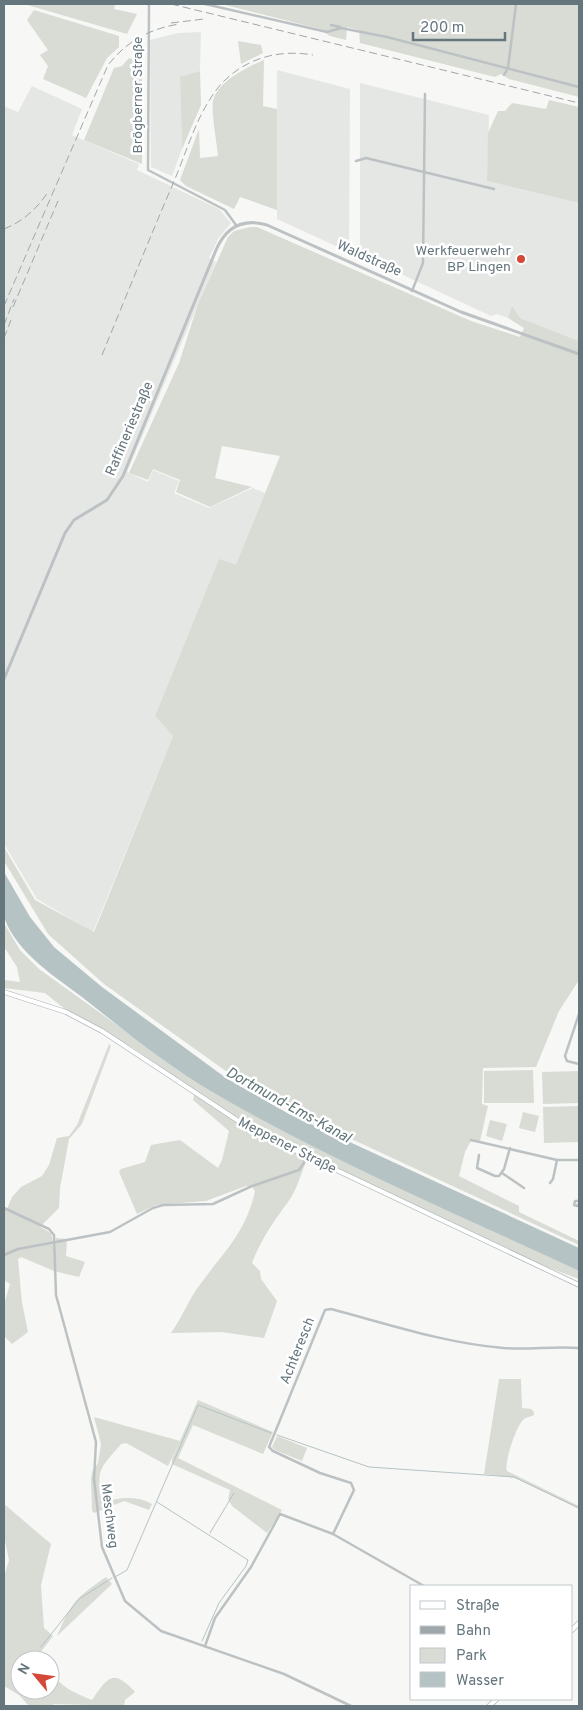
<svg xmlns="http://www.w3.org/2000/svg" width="583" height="1710" font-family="Overpass,sans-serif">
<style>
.built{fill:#e5e7e5}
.green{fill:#d8dcd4}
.water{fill:#b5c3c5}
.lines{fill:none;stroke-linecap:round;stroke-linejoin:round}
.stream{stroke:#b5c3c5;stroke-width:1}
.secondary-casing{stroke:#b1b8bb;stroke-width:5.5}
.minor{stroke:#bcc2c4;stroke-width:2.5}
.tertiary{stroke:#bcc2c4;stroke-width:3}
.secondary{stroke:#fff;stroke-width:4}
.rail{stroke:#9fa7aa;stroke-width:1;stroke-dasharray:8 4;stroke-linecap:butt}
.poi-dot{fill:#d44838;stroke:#fff;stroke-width:2}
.labels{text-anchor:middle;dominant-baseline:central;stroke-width:5;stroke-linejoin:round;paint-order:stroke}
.street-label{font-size:14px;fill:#65767d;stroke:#fff}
.poi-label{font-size:14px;fill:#65767d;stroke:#fff;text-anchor:end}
.water-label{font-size:15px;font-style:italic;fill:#607578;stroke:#fff}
</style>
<rect width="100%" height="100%" fill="#f7f7f5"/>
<g class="built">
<polygon points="201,32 200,71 180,78 182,149 172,176 151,167 150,40 178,33"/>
<polygon points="277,70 350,89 349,252 277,219"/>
<polygon points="360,83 489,115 487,181 579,203 579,341 520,318 512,307 508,318 497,314 491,316 360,255"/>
<polygon points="32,86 82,109 72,135 139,164 137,170 219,209 231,223 218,239 209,258 216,262 127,472 148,482 153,470 179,481 174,493 209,508 253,488 265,493 236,566 219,560 155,716 173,736 93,932 37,899 4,844 4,106 18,112"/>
</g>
<g class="green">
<polygon points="24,4 115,4 114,9 137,14 127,34"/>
<polygon points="221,4 516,4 519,6 519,4 579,4 579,97 509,79 501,74 495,77 360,43 359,30 347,27 346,40 330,36 320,29"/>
<polygon points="34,10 119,36 119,47 107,58 86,98 43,79 48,66 40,55 48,50 27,20"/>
<polygon points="238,41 261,45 263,53 241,64"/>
<polygon points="129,58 139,62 142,70 142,164 84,140 114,68 122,66"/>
<path d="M264,60l-1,46 14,3v101l-37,-13 -6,12 -48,-23 -6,-6 19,-51 1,29 18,-2c-1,-13 -7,-43 -5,-55 4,-19 34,-34 51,-41z"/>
<polygon points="200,71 201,105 182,149 180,77"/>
<polygon points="549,100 579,107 579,203 487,181 488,133 498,111 505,111 512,103 546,109"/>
<polygon points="250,227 257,227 471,321 520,337 524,328 508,318 512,306 520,318 579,341 579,980 559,1011 536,1067 483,1068 482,1104 488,1106 480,1141 472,1139 465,1152 459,1176 519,1206 519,1212 579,1241 579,1245 343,1135 256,1091 230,1074 104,984 48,934 4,861 4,847 35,900 94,932 173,736 155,716 219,559 236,565 280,456 222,446 215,478 252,487 210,507 176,492 180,480 153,469 148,480 129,473 179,363 198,304 228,237 234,231"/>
<path d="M4,923l16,27 19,19 142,102 131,74 267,126v8l-32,-12 -238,-112c-7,14 -11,34 -21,47 -14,19 -28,39 -36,61l8,8 1,8 16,22 -13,37 -43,-6 -50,1c10,-14 16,-29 25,-43 24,-34 50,-56 59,-99l-3,-4 -6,-1 -40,15 -50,4 -19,9 -18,-42 2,-3 24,-7 6,-17 29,-5 38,28 4,-8 7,-29 -36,-31 2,-9 -60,-42 -69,-39 -21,-17 -41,-5v-8l16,2 -3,-15 -13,-20z"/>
<polygon points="109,1044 111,1046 82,1124 69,1139 60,1188 59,1208 40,1227 51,1233 55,1251 56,1238 67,1239 66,1256 85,1262 79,1277 54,1271 21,1257 18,1259 22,1303 28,1332 12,1344 4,1336 4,1305 10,1284 4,1280 4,1209 7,1209 12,1197 21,1187 42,1176 49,1165 57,1138 69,1136 77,1125"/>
<polygon points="533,1070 534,1103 484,1103 484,1071"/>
<polygon points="579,1071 579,1103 543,1104 542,1072"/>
<polygon points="579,1106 579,1142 544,1143 543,1107"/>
<polygon points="523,1112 539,1116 535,1132 519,1128"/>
<polygon points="490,1120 507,1124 502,1141 486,1136"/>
<path d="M499,1379h22l1,29 9,1 3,3v3c-4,2 -8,2 -11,5 -7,7 -19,42 -16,51l72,35v3l-64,-31 -31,-4z"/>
<polygon points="198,1400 273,1432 263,1454 193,1425 178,1458 282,1510 267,1533 232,1506 228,1499 230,1490 172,1464 172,1459"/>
<path d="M94,1417l86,24 -12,25 -42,-23 -5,1c-21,25 -25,24 -19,58 17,-4 34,-7 50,2l-3,6 -25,-9 -30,12 -2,-2 -1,-32 1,-7 6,-9 3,-19z"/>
<polygon points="277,1436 307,1448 302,1461 275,1450 272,1447"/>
<path d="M4,1504l47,40 -10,41 3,43 9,8 -13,17 3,7h-23v30h30v-19c10,16 25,22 42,29 16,-23 21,-32 43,-8l-10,8 -1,6 -69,-2 -7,2h-19l-10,-11 -15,-9v-109l5,-17 -5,-24z"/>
<path d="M106,1577l6,7 -55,52c14,-34 20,-39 49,-59z"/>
</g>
<path class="water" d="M4,872l26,45 24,30 48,40 124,91 63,36 290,134v23c-121,-57 -246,-109 -363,-177 -47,-27 -91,-63 -134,-97 -28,-21 -66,-45 -78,-80 -4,-13 0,-32 0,-45z"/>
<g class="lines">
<g class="stream">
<polyline points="277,1435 369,1467 514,1477 579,1508"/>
<polyline points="157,1502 248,1560 246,1566 219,1603 202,1641"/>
<polyline points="210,1533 234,1493"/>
<polyline points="115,1577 127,1570 198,1405 271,1433"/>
<polyline points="41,1647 79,1599 112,1578"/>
</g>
<g class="secondary-casing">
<g id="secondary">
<polyline points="4,992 66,1012 102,1031 252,1130 579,1285"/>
<polyline points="572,1630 579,1623"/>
<polyline points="489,1706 497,1699"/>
</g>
</g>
<g class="minor">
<polyline points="149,4 148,170 225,210 236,225"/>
<polyline points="205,4 327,32 341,28 387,37 579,87"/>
<polyline points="331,25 340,27"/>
<polyline points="504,75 508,68 516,4"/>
<polyline points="356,161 366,158 494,189"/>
<polyline points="412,291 423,263 425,94"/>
<polyline points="579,1014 565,1056 567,1061 579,1064"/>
<polyline points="471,1140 557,1160 579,1160"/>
<polyline points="479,1155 477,1168 495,1176 499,1176 504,1169 510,1148"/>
<polyline points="502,1173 524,1188"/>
<polyline points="550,1183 553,1179 557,1160"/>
<polyline points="579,1201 575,1201 574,1205 577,1206 579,1204"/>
<polyline points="4,1208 49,1229 54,1235 56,1295 96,1442 94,1479 102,1547 125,1601 161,1631 284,1674 351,1706"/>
<polyline points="4,1255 18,1249 110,1232 153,1208 163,1205 213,1204 252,1186 299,1170 307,1158"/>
<path d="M333,1534l21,-44 -3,-7 -31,-10 -47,-22 -4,-4 56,-137 6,-1c57,15 113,34 172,39 25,2 51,-2 76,0"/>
<polyline points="205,1646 215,1618 251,1567 280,1514 333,1534 424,1586"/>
</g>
<path class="tertiary" d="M4,679l61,-146 9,-13 33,-20 16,-24 93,-226c10,-23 27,-32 51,-25l194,87 118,42"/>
<use href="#secondary" class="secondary"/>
<g class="rail">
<polyline points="171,4 579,103"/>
<polyline points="171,23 204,19"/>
<path d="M4,229c18,-7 33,-20 44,-37"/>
<path d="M4,306l104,-241c19,-24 41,-36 71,-41"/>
<polyline points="13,307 58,201"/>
<polyline points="4,325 14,299"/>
<polyline points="4,338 11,320"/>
<path d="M102,355c23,-56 46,-113 70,-169 15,-34 25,-75 50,-103 24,-25 57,-34 91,-28"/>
</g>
</g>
<circle class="poi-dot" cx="521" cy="259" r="5"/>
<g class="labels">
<g class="street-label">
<text transform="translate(138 95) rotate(-90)">Brögberner Straße</text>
<text transform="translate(369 259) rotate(24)">Waldstraße</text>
<text transform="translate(130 429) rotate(-67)">Raffineriestraße</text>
<text transform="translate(287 1146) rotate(27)">Meppener Straße</text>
<text transform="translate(298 1351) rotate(-68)">Achteresch</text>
<text transform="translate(109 1516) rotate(83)">Meschweg</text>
</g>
<g class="poi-label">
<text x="511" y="251">Werkfeuerwehr<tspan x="511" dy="16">BP Lingen</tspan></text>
</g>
<g class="water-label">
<text transform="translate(288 1106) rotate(29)">Dortmund-Ems-Kanal</text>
</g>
</g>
<rect width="583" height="1710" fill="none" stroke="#65767d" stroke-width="10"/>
<rect x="410" y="1585" width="162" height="115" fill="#ffffff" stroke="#c1c8cb"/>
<rect x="420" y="1601" width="25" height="8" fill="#ffffff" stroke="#c1c8cb"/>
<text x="456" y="1610" font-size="15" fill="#65767d">Straße</text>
<rect x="420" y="1626" width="25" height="8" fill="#9fa7aa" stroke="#c1c8cb"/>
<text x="456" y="1635" font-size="15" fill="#65767d">Bahn</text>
<rect x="420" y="1648" width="25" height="15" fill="#d8dcd4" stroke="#c1c8cb"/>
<text x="456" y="1660" font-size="15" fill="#65767d">Park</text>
<rect x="420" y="1672" width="25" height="15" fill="#b5c3c5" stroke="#c1c8cb"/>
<text x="456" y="1685" font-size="15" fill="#65767d">Wasser</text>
<g transform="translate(35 1675) rotate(299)"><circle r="24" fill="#ffffff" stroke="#c1c8cb"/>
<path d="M0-4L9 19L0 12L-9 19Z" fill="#d44838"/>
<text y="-8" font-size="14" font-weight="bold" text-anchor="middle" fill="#65767d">N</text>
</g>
<path d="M413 32v8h92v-8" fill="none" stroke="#65767d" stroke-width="2.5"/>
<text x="420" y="32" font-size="15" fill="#65767d" stroke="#ffffff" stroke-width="4" paint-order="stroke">200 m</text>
</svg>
